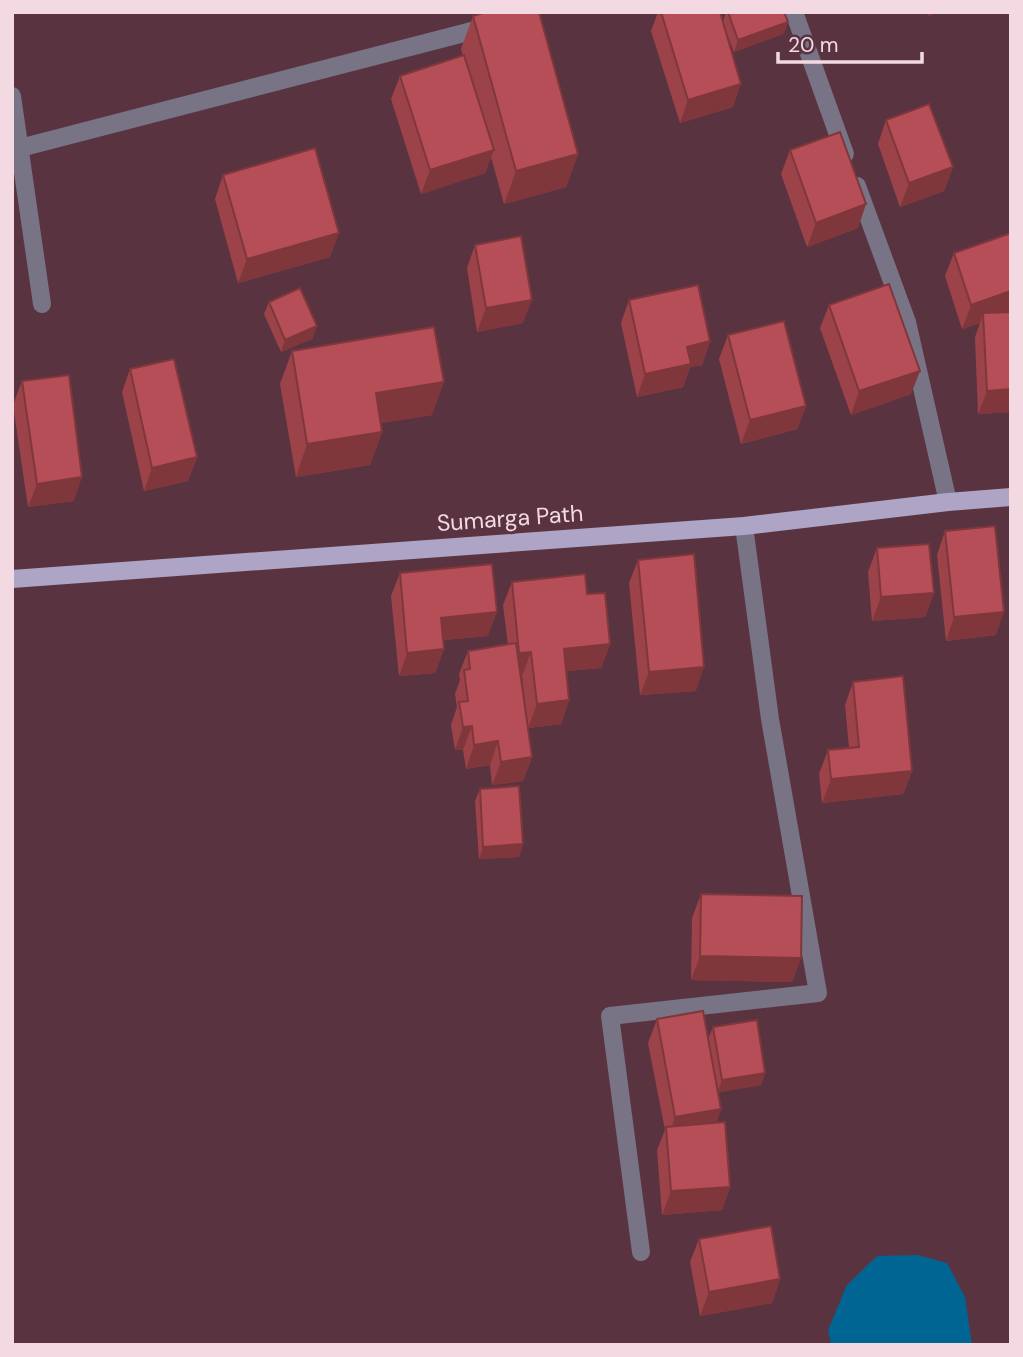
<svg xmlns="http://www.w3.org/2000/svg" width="1023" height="1357" font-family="'DM Sans',sans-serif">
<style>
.water{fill:#006592}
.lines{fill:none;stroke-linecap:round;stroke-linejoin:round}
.minor{stroke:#787385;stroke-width:18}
.major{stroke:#ada4c6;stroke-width:18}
.wall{fill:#9c434a}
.shaded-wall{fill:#7f373c}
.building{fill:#b54e56;stroke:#7f373c;stroke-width:2}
.labels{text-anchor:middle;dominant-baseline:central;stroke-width:6;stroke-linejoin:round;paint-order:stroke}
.street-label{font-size:23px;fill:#f3d9e1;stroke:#5a3341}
</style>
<rect width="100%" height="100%" fill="#5a3341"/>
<polygon class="water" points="918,1255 947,1263 965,1297 972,1345 831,1345 828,1330 847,1285 877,1256"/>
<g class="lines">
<g class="minor">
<polyline points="794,12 845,154"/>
<polyline points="12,96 42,304"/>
<polyline points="20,148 491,26"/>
<polyline points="857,186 907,322 948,502"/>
<polyline points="641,1252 610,1016 818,993 770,719 744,526"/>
</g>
<polyline class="major" points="12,579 744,526 948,502 1011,497"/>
</g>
<g class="wall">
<polygon points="658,12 720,12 723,22 726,12 784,12 788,22 783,34 734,52 725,29 733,107 680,123 651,31"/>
<polygon points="473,16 578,154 566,187 504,204 491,157 485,173 421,194 391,99 400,76 463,56 461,49"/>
<polygon points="886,120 953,167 944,191 900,207 878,144"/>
<polygon points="790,150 858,228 807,247 781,174"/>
<polygon points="223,175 330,257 238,283 215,199"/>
<polygon points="1011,233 1011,412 978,414 975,337 980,323 962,329 945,276 954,253"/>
<polygon points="475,245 523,323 477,332 467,268"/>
<polygon points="629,300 710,341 702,365 690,367 683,387 637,397 621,323"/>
<polygon points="269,302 317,326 312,339 281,352 264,314"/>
<polygon points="829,305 911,394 851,415 820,328"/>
<polygon points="728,335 806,406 797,429 741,444 719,359"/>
<polygon points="292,351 432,415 381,423 382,432 370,465 296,477 280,384"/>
<polygon points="130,369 197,457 188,481 144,491 122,392"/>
<polygon points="22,381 74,501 28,507 13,405"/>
<polygon points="945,531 996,635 946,641 937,555"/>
<polygon points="877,548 934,593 925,617 872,621 868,572"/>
<polygon points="638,560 696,691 640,695 629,583"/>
<polygon points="400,573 488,636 443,640 444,649 435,673 399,676 391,596"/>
<polygon points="512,582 587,594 610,644 601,668 566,671 569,700 561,724 528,728 522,676 520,676 532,757 523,781 492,785 490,765 466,769 463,750 455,750 451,725 457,707 455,694 460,680 459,674 468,651 508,645 503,605"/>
<polygon points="853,682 912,771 903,794 822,803 819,774 828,750 849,748 845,705"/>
<polygon points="480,789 523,844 519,857 479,859 475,801"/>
<polygon points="701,894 801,958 792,982 691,980 692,918"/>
<polygon points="657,1019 708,1039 713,1027 765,1073 761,1085 718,1092 721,1109 716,1123 730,1187 722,1210 662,1215 657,1150 665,1130 648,1043"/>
<polygon points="699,1239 780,1279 772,1303 700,1316 690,1262"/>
</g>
<g class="shaded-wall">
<polygon points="929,12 939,12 927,17"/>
<polygon points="788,22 783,34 734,52 738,40"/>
<polygon points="741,84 733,107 680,123 688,100"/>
<polygon points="494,150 485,173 421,194 430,170"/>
<polygon points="578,154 566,187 504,204 516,171"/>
<polygon points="953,167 944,191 900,207 909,183"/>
<polygon points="866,204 858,228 807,247 816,223"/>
<polygon points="339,233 330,257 238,283 247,259"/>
<polygon points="1011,291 1011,312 983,313 980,323 962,329 971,305"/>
<polygon points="532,300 523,323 477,332 486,308"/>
<polygon points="317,326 312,339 281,352 285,340"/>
<polygon points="710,341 702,365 690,367 683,387 637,397 645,374 687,347"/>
<polygon points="920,371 911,394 851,415 859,391"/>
<polygon points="444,382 432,415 364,426 376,393"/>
<polygon points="1011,389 1011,412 978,414 987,391"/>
<polygon points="806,406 797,429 741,444 750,420"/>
<polygon points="382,432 370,465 296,477 307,444"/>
<polygon points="197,457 188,481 144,491 152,468"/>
<polygon points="82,477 74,501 28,507 37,484"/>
<polygon points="934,593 925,617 872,621 881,597"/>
<polygon points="497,612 488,636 432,641 441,618"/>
<polygon points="1004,612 996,635 946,641 954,617"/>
<polygon points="610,644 601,668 555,672 564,649"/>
<polygon points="444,649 435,673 399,676 407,653"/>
<polygon points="531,652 522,676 511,677 519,653"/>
<polygon points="704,667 696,691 640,695 649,672"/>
<polygon points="569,700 561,724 528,728 537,704"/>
<polygon points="472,726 463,750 455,750 463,727"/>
<polygon points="498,741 490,765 466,769 474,745"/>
<polygon points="532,757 523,781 492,785 501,762"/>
<polygon points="912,771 903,794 822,803 831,779"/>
<polygon points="523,844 519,857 479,859 483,847"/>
<polygon points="700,956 801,958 792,982 691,980"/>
<polygon points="765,1073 761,1085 717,1093 722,1080"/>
<polygon points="721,1109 713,1133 667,1141 675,1117"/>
<polygon points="730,1187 722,1210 662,1215 671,1191"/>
<polygon points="780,1279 772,1303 700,1316 709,1292"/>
</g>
<g class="building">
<polygon points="486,12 539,12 578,154 516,171 473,16"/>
<polygon points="661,12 720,12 741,84 688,100"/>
<polygon points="728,12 784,12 788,22 738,40"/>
<polygon points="464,55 494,150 430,170 400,76"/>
<polygon points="929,104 953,167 909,183 886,120"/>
<polygon points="840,132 866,204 816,223 790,150"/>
<polygon points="315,148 339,233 247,259 223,175"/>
<polygon points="1011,233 1011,291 971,305 954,253"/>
<polygon points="521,236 532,300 486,308 475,245"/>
<polygon points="889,284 920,371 859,391 829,305"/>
<polygon points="698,285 710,341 687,347 691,364 645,374 629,300"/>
<polygon points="300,288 317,326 285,340 269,302"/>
<polygon points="1011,312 1011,389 987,391 983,313"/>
<polygon points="784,321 806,406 750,420 728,335"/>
<polygon points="434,327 444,382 376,393 382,432 307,444 292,351"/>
<polygon points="174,359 197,457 152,468 130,369"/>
<polygon points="69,375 82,477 37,484 22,381"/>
<polygon points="995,526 1004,612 954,617 945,531"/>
<polygon points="929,544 934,593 881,597 877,548"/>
<polygon points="694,554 704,667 649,672 638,560"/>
<polygon points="492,564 497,612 441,618 444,649 407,653 400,573"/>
<polygon points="585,574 587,594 605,593 610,644 564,649 569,700 537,704 531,652 519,653 512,582"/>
<polygon points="516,643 532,757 501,762 498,741 474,745 472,726 463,727 459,702 468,701 464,670 470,669 468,651"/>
<polygon points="903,676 912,771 831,779 828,750 859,747 853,682"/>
<polygon points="519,786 523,844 483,847 480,789"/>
<polygon points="701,894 802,896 801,958 700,956"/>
<polygon points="703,1011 721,1109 675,1117 657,1019"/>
<polygon points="757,1020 765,1073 722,1080 713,1027"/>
<polygon points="725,1122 730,1187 671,1191 666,1127"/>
<polygon points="771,1226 780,1279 709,1292 699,1239"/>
</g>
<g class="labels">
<g class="street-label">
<text transform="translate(510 518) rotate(-4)">Sumarga Path</text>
</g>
</g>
<rect width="1023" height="1357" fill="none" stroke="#f3d9e1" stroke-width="28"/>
<path d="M778 52v10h144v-10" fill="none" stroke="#f3d9e1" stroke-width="3.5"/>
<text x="788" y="52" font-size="21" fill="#f3d9e1" stroke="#5a3341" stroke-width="5" paint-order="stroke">20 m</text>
</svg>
